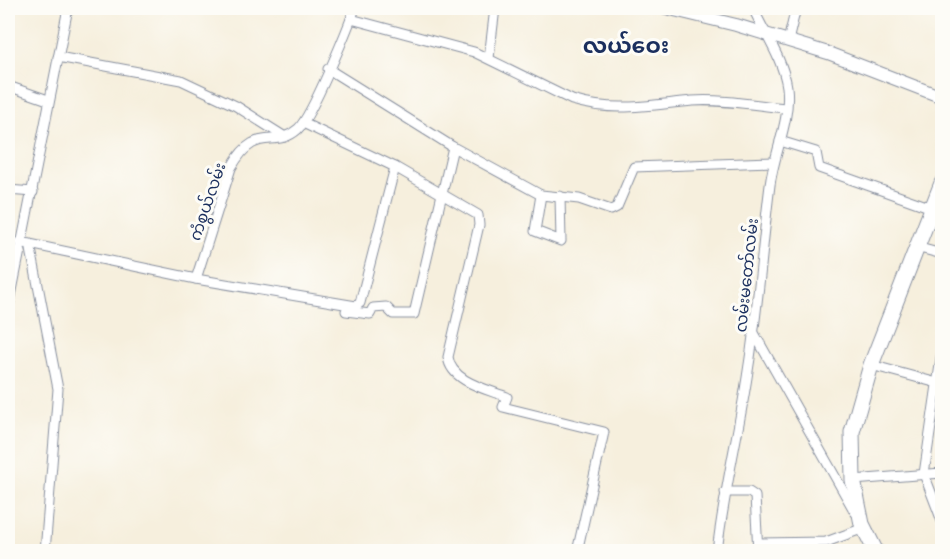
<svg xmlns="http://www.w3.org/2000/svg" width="950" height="559" font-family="'Playpen Sans','Noto Sans Myanmar',sans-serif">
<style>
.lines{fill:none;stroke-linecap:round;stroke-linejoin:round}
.minor-casing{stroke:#888f9e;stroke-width:11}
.tertiary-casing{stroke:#888f9e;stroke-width:14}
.primary-casing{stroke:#888f9e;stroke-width:17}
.minor{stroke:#fff;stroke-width:9}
.tertiary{stroke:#fff;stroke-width:12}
.primary{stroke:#fff;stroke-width:15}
.labels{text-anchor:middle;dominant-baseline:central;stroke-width:6;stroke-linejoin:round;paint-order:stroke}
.street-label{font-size:16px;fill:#1b2f5e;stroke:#fdfcf7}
.district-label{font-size:22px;font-weight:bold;fill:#1b2f5e;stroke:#fdfcf7}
</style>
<rect width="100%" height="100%" fill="#fdfcf7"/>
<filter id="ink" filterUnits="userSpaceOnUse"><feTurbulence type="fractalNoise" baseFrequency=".0167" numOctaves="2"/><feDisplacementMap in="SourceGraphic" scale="12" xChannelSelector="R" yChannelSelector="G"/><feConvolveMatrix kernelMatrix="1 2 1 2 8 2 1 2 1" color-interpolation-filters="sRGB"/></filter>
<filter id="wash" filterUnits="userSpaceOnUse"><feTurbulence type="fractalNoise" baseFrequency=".008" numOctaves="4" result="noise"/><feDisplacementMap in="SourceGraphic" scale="24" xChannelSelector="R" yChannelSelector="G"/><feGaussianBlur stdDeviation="1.35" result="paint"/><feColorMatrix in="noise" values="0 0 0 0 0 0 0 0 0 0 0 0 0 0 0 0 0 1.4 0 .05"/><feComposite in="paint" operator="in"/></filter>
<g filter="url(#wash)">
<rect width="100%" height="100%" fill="#f6efdd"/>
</g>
<g filter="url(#ink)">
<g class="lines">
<g class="minor-casing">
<g id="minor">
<path d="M351,19l123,33 98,48c42,13 78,5 120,1 31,-2 63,4 93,7"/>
<polyline points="788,41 796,8"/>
<polyline points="58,57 181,80 236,106 285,137"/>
<polyline points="489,58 495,8"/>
<polyline points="328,69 453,147 541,195 579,199 611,210 617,207 634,167 773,162"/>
<polyline points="8,86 48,100"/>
<path d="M303,123l92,44 83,48 1,10 -31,132c3,25 39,32 59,40l-4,10 101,25 -27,120"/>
<polyline points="780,141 816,152 819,168 932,208"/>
<polyline points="8,190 33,192"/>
<polyline points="541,195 535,231 561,241 560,196"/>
<polyline points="20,242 196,279 356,306 360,303 395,167"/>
<polyline points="30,244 58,389 45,552"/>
<polyline points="916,247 942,254"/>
<path d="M196,279l35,-111c26,-46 42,-17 67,-39 14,-13 50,-101 57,-121"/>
<polyline points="8,311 68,8"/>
<polyline points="346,311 370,314 373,308 386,307 393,314 414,314 453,147"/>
<polyline points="754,333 855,512"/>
<polyline points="942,351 924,474 942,521"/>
<polyline points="871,365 941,384"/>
<polyline points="853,480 942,473"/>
<polyline points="725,492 749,492 755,496 758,552"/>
<polyline points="760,543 826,542 864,528"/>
<path d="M717,552c7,-62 22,-120 31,-181 10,-61 14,-124 22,-186 4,-32 21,-65 17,-98 -4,-28 -23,-54 -34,-79"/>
</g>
</g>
<g class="tertiary-casing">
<polyline id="tertiary" points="666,8 736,25 828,53 942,97"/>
</g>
<g class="primary-casing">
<polyline id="primary" points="876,552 862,524 853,480 852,432 871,365 942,183"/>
</g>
<use href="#minor" class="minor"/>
<use href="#tertiary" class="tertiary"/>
<use href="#primary" class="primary"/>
</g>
</g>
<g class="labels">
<g class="street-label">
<text transform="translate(206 201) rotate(-71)">ကံစွယ်လမ်း</text>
<text transform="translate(745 275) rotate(-84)">လမ်းမတော်လမ်း</text>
</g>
<g class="district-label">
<text x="626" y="43">လယ်ဝေး</text>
</g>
</g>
<rect width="950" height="559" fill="none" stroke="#fdfcf7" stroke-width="30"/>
</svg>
